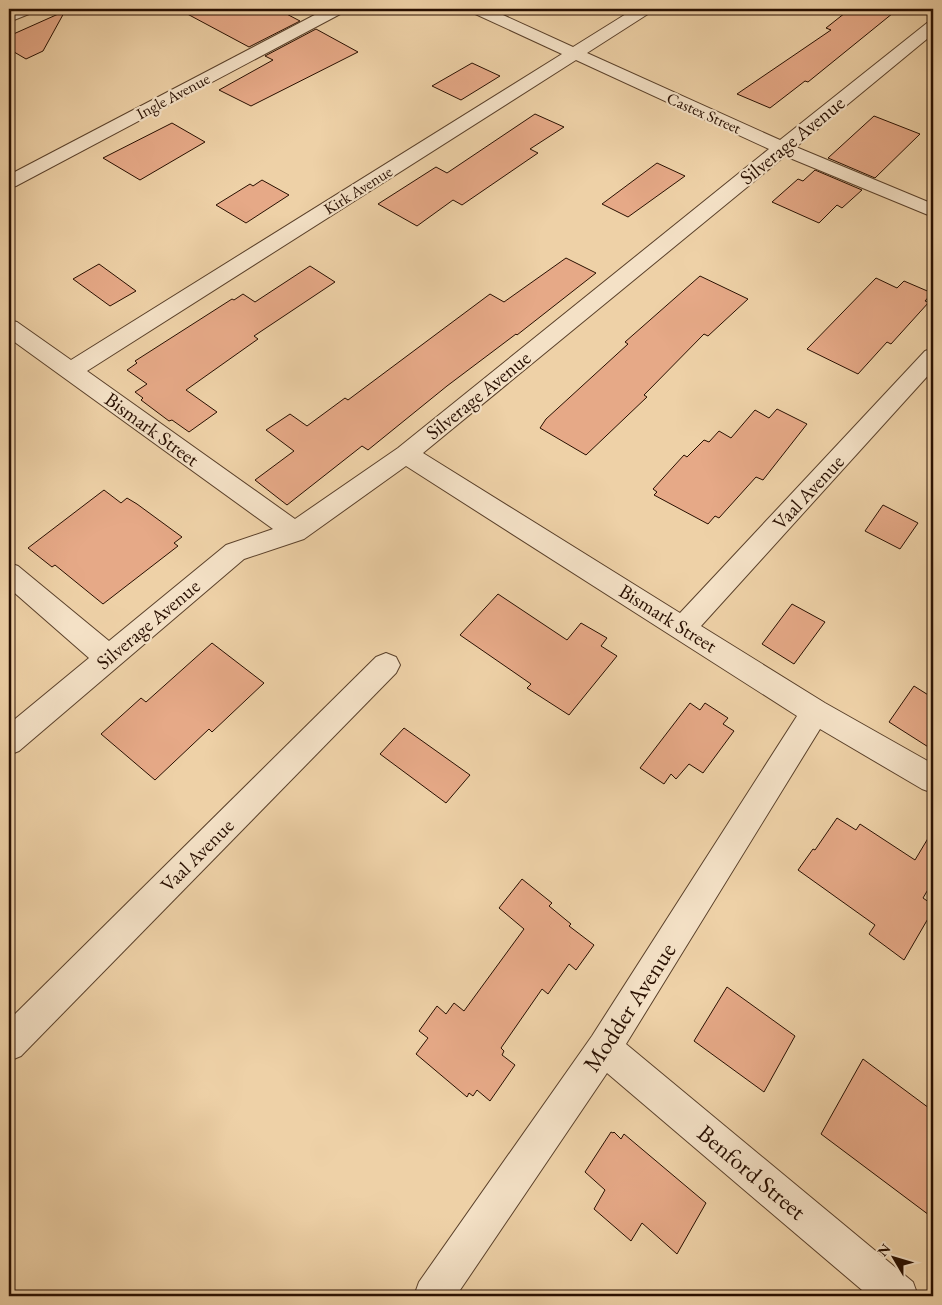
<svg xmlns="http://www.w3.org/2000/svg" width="942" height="1305" font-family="'EB Garamond',serif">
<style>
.building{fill:#e6a987;stroke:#280f00}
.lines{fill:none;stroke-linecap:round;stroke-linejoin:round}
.minor-casing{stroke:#5a402a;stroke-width:2}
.minor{fill:#f4e1c6;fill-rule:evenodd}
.labels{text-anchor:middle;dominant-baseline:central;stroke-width:4.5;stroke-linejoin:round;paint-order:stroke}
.far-street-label{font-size:16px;fill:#280f00;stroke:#f4e1c6}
.street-label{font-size:20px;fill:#280f00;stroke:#f4e1c6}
.near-street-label{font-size:24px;fill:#280f00;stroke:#f4e1c6}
</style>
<rect width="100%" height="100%" fill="#eed1a7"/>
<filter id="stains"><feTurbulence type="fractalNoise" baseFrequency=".004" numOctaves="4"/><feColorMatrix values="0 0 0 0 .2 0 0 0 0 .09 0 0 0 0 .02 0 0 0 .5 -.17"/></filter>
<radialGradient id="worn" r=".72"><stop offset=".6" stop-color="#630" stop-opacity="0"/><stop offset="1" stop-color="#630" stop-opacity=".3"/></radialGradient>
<g class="building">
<polygon points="178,9 277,9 300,21 249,47"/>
<polygon points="850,9 898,9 808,82 805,81 770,108 737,94 831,30 826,28"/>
<polygon points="65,11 43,51 26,59 9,49 9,36"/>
<polygon points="316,29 358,52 251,106 219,90 273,60 265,56"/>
<polygon points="472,63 500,76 461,100 432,86"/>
<polygon points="535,114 564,127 530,149 538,153 462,205 453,200 417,226 378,204 436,167 447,173"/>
<polygon points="874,116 920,134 875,178 828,158"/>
<polygon points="172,123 205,142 140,180 103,158"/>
<polygon points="657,163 685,176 628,217 602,204"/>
<polygon points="815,170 862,190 842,208 837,205 819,223 772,202 798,179 803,181"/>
<polygon points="262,180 289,195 246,223 216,205 250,184 253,186"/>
<polygon points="566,258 596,273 517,335 516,334 447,386 368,450 362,446 287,505 255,480 294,451 266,430 290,414 307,426 345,398 348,400 490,294 504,302"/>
<polygon points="99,264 136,291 110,306 73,279"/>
<polygon points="310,266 335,282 254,336 258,339 186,390 217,412 189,432 172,420 169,421 141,400 143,398 135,392 147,384 127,370 137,363 135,361 232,299 234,300 243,294 255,302"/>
<polygon points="700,276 748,299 708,336 704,334 644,395 647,397 586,455 540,428 546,419 628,344 625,342"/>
<polygon points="876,278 897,288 904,281 932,293 925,301 929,302 891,344 887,342 858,374 807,349"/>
<polygon points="777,409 807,424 763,480 756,477 719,518 715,516 708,524 654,495 657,492 653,489 684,455 687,457 704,440 709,442 719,431 731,438 755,410 769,418"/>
<polygon points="104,490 121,503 127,498 137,504 182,537 174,543 178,546 103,604 55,565 52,567 28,548"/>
<polygon points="883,505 918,523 900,549 865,531"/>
<polygon points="498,594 567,640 581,623 607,638 601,646 617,656 569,715 527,688 531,684 460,635"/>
<polygon points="792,604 825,622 794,664 762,644"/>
<polygon points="212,643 264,683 212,732 209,729 155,780 101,734 141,698 146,702"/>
<polygon points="914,686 933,698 933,750 889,722"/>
<polygon points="690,703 700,710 705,703 728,718 723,724 734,731 703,773 689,764 676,779 671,774 664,784 640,768"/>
<polygon points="404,728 470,775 446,803 380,754"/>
<polygon points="837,818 856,830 860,824 915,860 933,830 933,881 923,898 933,905 933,910 904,960 869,934 875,925 798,870 813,849 815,850"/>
<polygon points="522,879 552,903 549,906 571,924 569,926 594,945 576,970 569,964 548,994 542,989 501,1048 504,1051 502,1055 515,1065 490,1101 477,1090 473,1096 469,1093 467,1097 416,1054 428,1038 419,1031 437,1006 446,1014 454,1003 464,1011 524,929 499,908"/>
<polygon points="727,987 795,1036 764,1092 694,1041"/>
<polygon points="863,1059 933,1111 933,1218 821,1134"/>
<polygon points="611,1132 613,1133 614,1132 621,1139 624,1134 706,1203 677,1254 642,1223 631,1241 594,1209 605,1190 585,1172"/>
</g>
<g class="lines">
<g class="minor-casing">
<g id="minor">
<polygon points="15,9 36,9 34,12 9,22 9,11"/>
<polygon points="326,9 346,9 344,12 16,186 9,188 9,175"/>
<path d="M469,9h21l83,38 61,-38h19l-2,3 -64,41 193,87 147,-117 6,-2v13l-137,113 137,57v13l-148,-61 -362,297 257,160 245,-262 8,-3v22l-232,256 124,77 108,61v29l-11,-4 -102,-60 -194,315 287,238 5,14h-49l-262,-223 -151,223h-42l5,-14 173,-246 205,-320 -391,-250 -102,73 -60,20 -225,192 -10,4v-31l80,-66 -80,-70v-25l9,3 91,75 117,-96 47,-16 -264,-191v-18l8,2 54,38 491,-306 -91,-42zM576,60l193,89 -371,299 -103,71 -208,-148z"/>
<polygon points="386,653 396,657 400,665 396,673 21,1056 9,1061 9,1020 376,657"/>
</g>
</g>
<use href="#minor" class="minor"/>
</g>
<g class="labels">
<g class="far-street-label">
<text transform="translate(173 96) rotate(-28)">Ingle Avenue</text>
<text transform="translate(704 113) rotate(24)">Castex Street</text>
<text transform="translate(358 190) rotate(-32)">Kirk Avenue</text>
</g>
<g class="street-label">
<text transform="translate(792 140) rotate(-39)">Silverage Avenue</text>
<text transform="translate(478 395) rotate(-39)">Silverage Avenue</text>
<text transform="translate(152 429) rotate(36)">Bismark Street</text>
<text transform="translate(808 492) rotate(-47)">Vaal Avenue</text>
<text transform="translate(668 618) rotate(32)">Bismark Street</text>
<text transform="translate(148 624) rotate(-40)">Silverage Avenue</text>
<text transform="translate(197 855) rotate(-45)">Vaal Avenue</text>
</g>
<g class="near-street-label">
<text transform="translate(629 1007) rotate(-57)">Modder Avenue</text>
<text transform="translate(752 1172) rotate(40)">Benford Street</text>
</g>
</g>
<rect width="942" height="1305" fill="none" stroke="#eed1a7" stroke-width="30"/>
<rect x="10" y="10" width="922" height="1285" fill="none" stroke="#280f00" stroke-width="2.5"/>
<rect x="15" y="15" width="912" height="1275" fill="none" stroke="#280f00"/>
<g transform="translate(894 1258) rotate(308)" stroke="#f4e1c6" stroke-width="4" paint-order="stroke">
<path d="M0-4L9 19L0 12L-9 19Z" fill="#280f00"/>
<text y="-8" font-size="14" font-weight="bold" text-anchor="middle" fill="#280f00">N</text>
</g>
<rect width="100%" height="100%" filter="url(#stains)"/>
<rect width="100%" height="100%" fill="url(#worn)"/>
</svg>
